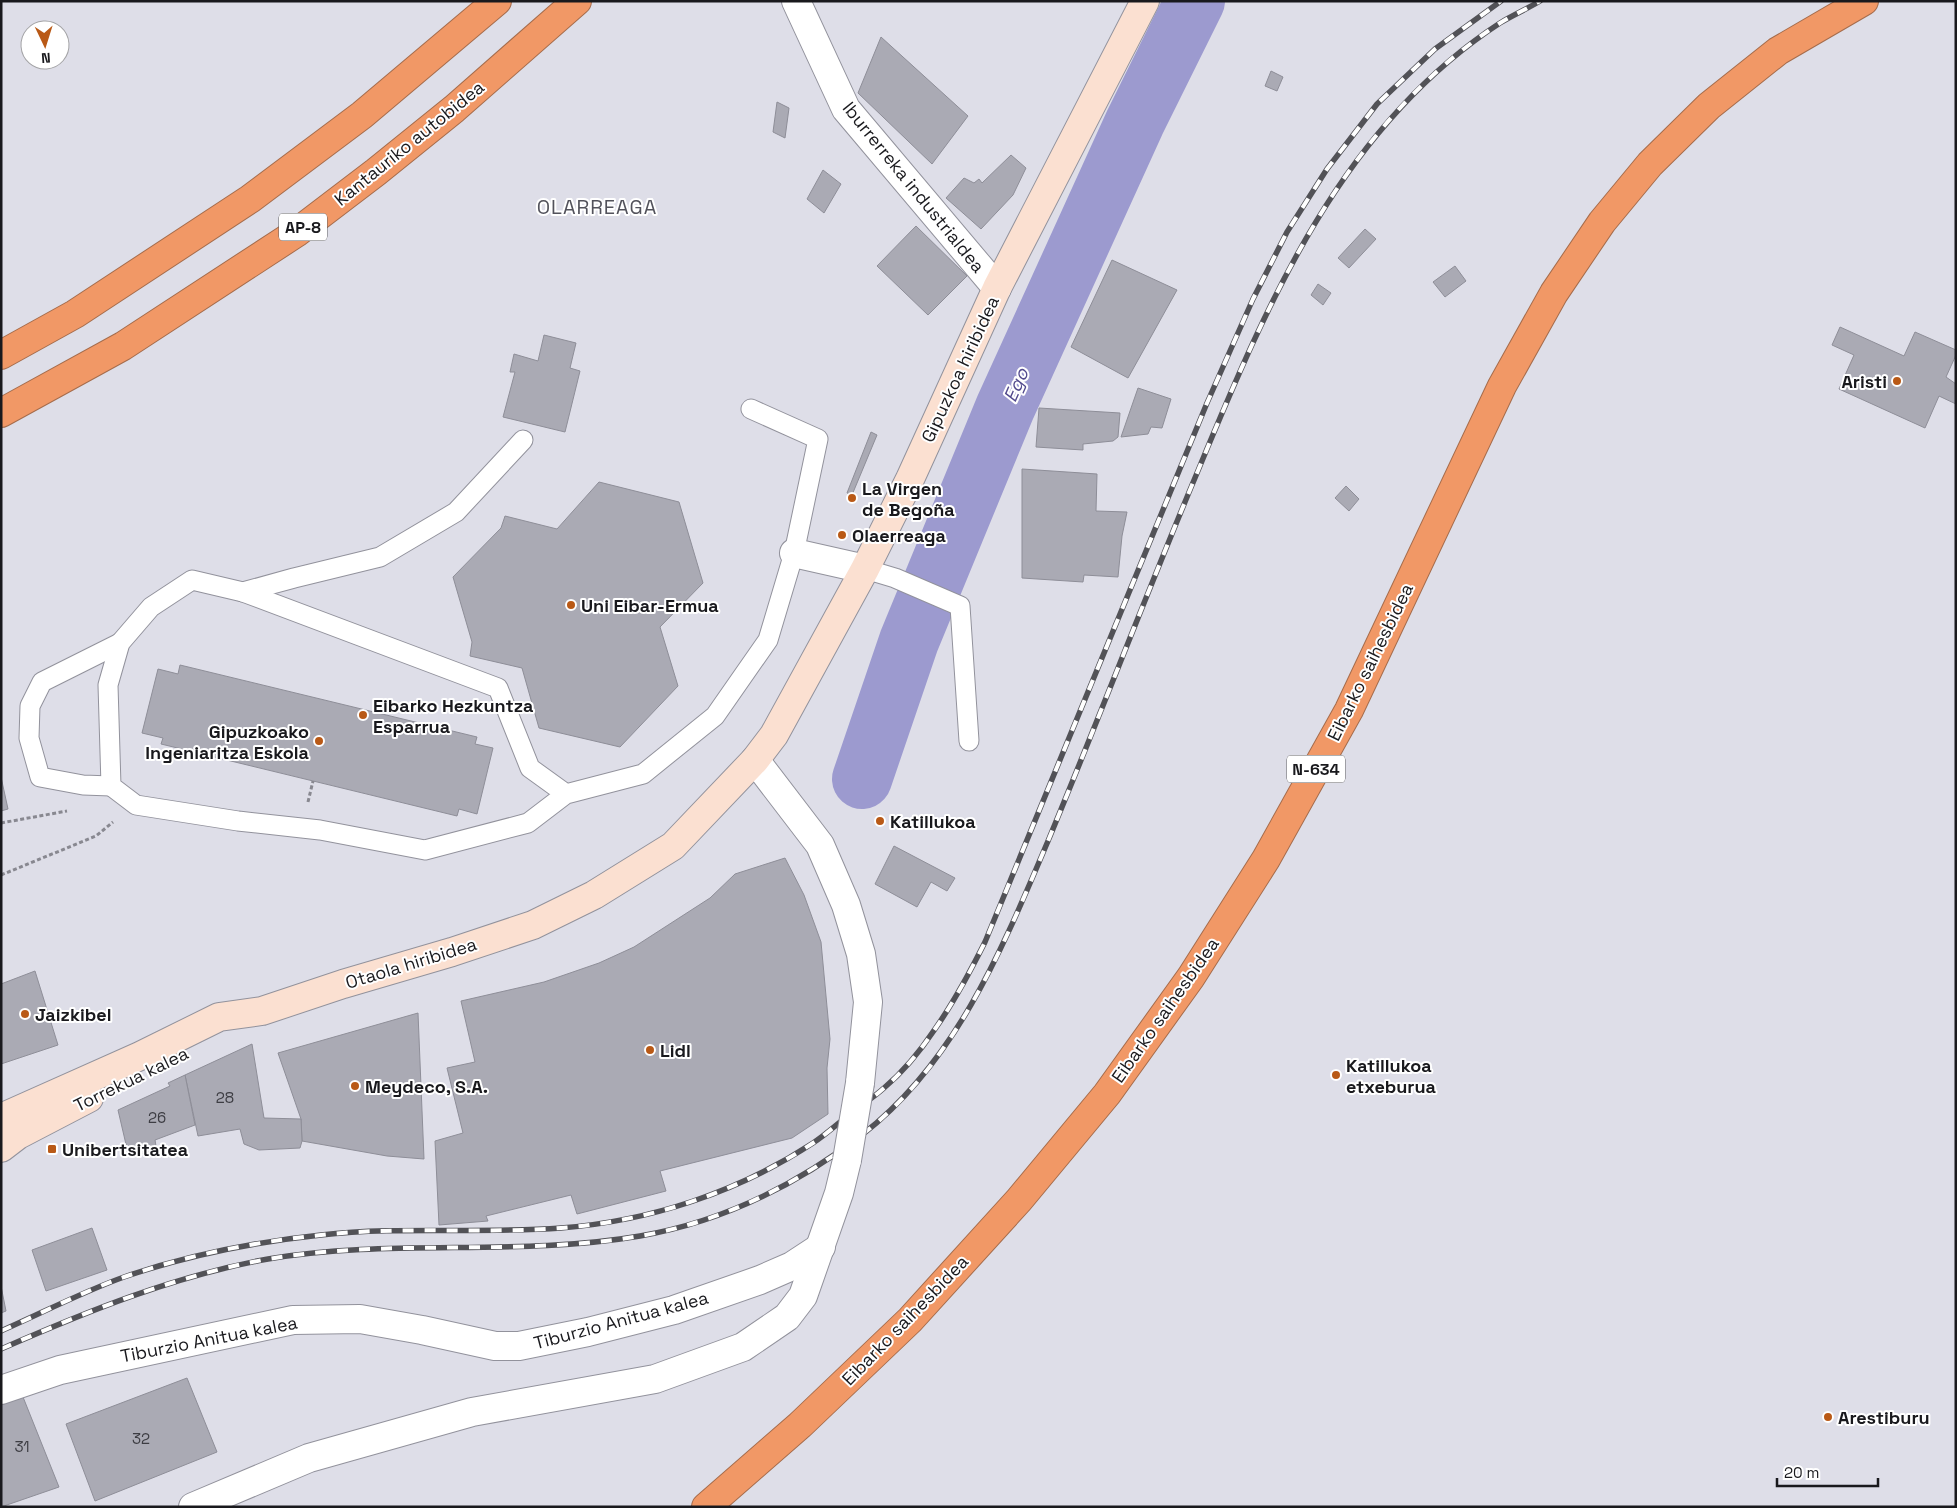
<svg xmlns="http://www.w3.org/2000/svg" width="1957" height="1508" font-family="'Space Grotesk',sans-serif">
<style>
.lines{fill:none;stroke-linecap:round;stroke-linejoin:round}
.river{stroke:#9c9acf;stroke-width:60}
.building{fill:#aaaab4;stroke:#8e8e98}
.lane-casing{stroke:#92929c;stroke-width:21}
.street-casing{stroke:#92929c;stroke-width:30}
.secondary-casing{stroke:#92929c;stroke-width:30}
.highway-casing{stroke:#a56c4c;stroke-width:30}
.path{stroke:#888890;stroke-width:3;stroke-dasharray:4 2.5;stroke-linecap:butt}
.lane{stroke:#fff;stroke-width:19}
.street{stroke:#fff;stroke-width:28}
.secondary{stroke:#fbe0d1;stroke-width:28}
.highway{stroke:#f19866;stroke-width:28}
.rail-casing{stroke:#525257;stroke-width:5.5}
.rail{stroke:#fff;stroke-width:4;stroke-dasharray:11;stroke-linecap:butt}
.street-bridge-casing{stroke:#92929c;stroke-width:30;stroke-linecap:butt}
.street-bridge{stroke:#fff;stroke-width:28}
.poi-dot{fill:#b95916;stroke:#fff;stroke-width:2}
.labels{text-anchor:middle;dominant-baseline:central;stroke-width:4;stroke-linejoin:round;paint-order:stroke}
.number-label{font-size:15px;fill:#3d3d43}
.shield{fill:#fff;stroke:#5e5e61;stroke-width:1}
.shield-label{font-size:16px;font-weight:bold;fill:#19191d}
.street-label{font-size:18px;fill:#19191d;stroke:#fff}
.poi-label{font-size:18px;font-weight:bold;fill:#19191d;stroke:#fff;text-anchor:start}
.water-label{font-size:19px;font-style:italic;fill:#524a8d;stroke:#fff}
.quarter-label{font-size:20px;letter-spacing:1px;fill:#52525b;stroke:#fff}
</style>
<rect width="100%" height="100%" fill="#dedee8"/>
<g class="lines">
<polyline class="river" points="862,779 909,641 1005,408 1135,122 1195,1"/>
</g>
<g class="building">
<polygon points="881,37 968,116 932,164 858,93"/>
<polygon points="1271,71 1283,77 1277,91 1265,86"/>
<polygon points="777,102 789,108 785,138 773,132"/>
<polygon points="1011,155 1026,168 1013,195 981,229 946,198 964,178 974,183 979,179 982,183"/>
<polygon points="823,170 841,184 824,213 807,199"/>
<polygon points="916,226 967,276 928,315 877,266"/>
<polygon points="1365,229 1376,239 1349,268 1338,258"/>
<polygon points="1112,260 1177,290 1128,378 1071,347"/>
<polygon points="1455,266 1466,281 1445,297 1433,282"/>
<polygon points="1318,284 1331,293 1323,305 1311,295"/>
<polygon points="1840,327 1904,356 1915,332 1956,350 1956,355 1946,377 1956,384 1956,404 1939,396 1925,428 1839,389 1854,355 1832,345"/>
<polygon points="544,335 576,343 570,368 580,371 565,432 503,417 515,372 510,372 514,354 538,361"/>
<polygon points="1138,388 1171,399 1162,428 1151,427 1148,434 1121,437"/>
<polygon points="1039,408 1120,413 1118,437 1113,441 1083,444 1083,450 1036,447"/>
<polygon points="871,432 877,435 852,495 847,493"/>
<polygon points="1022,469 1097,474 1096,511 1127,512 1122,536 1118,577 1084,575 1083,582 1022,578"/>
<polygon points="599,482 679,502 703,583 660,627 678,686 620,747 539,728 522,668 470,656 472,642 453,577 501,528 505,516 557,529"/>
<polygon points="1346,486 1359,499 1349,511 1335,498"/>
<polygon points="180,665 477,737 475,744 493,748 477,814 459,809 457,816 161,744 163,738 142,733 158,669 178,674"/>
<polygon points="1,777 8,809 1,811"/>
<polygon points="894,846 955,878 947,891 931,882 917,907 875,884"/>
<polygon points="785,858 804,895 821,942 830,1039 827,1068 828,1114 792,1138 660,1171 666,1191 577,1214 571,1195 486,1216 488,1221 439,1225 435,1141 463,1133 447,1068 475,1062 461,1001 544,982 599,963 634,947 710,898 735,874"/>
<polygon points="35,971 58,1045 1,1064 1,984"/>
<polygon points="418,1013 424,1159 387,1156 302,1141 301,1119 278,1053"/>
<polygon points="252,1044 264,1118 301,1119 302,1141 300,1148 259,1150 244,1144 240,1129 198,1136 185,1075"/>
<polygon points="185,1075 195,1125 155,1140 157,1152 155,1154 128,1153 118,1110 170,1086 168,1083"/>
<polygon points="92,1228 107,1270 46,1291 32,1250"/>
<polygon points="1,1286 6,1311 1,1313"/>
<polygon points="187,1378 217,1452 95,1501 66,1424"/>
<polygon points="23,1397 59,1487 1,1507 1,1405"/>
</g>
<g class="lines">
<g class="lane-casing">
<g id="lane">
<polyline points="865,569 895,578 960,606 969,741"/>
<polyline points="243,592 294,578 380,557 456,512 523,440"/>
<polyline points="111,786 83,785 40,777 29,738 30,706 42,682 120,643"/>
<polyline points="566,794 530,768 498,688 243,592 192,580 151,607 120,643 108,685 111,786 136,805 238,821 320,830 425,850 528,823 566,794 643,774 715,716 768,640 794,553 818,439 751,409"/>
</g>
</g>
<g class="street-casing">
<g id="street">
<polyline points="796,1 846,109 997,288"/>
<polyline points="794,553 865,569"/>
<polyline points="755,760 820,845 846,905 861,954 868,1002 860,1083"/>
<polyline points="1,1390 60,1370 293,1320 360,1319 422,1330 495,1346 519,1346 588,1332 674,1310 760,1280 792,1266 821,1247"/>
<polyline points="193,1507 309,1458 472,1412 655,1379 743,1347 787,1317 803,1296 839,1193 847,1160"/>
</g>
</g>
<g class="secondary-casing">
<g id="secondary">
<polyline points="1,1118 140,1056 219,1017 262,1011 343,984 452,952 533,925 594,895 673,846 755,760 774,735 865,569 910,479 997,288 1145,1"/>
<polyline points="1,1148 18,1135 89,1098"/>
</g>
</g>
<g class="highway-casing">
<g id="highway">
<polyline points="1,355 75,314 250,199 362,115 497,1"/>
<polyline points="1,413 123,346 296,233 376,172 454,109 577,1"/>
<polyline points="706,1507 800,1425 910,1320 1019,1200 1107,1094 1191,977 1266,859 1349,710 1502,386 1554,293 1602,222 1650,164 1709,106 1778,51 1864,1"/>
</g>
</g>
<g class="path">
<polyline points="308,802 313,781"/>
<polyline points="1,823 67,811"/>
<polyline points="1,875 96,836 113,822"/>
</g>
<use href="#lane" class="lane"/>
<use href="#street" class="street"/>
<use href="#secondary" class="secondary"/>
<use href="#highway" class="highway"/>
<g class="rail-casing">
<g id="rail">
<path d="M1,1331c41,-18 81,-39 123,-54 64,-22 130,-35 197,-42 79,-9 160,-1 240,-7 90,-7 177,-36 252,-85 14,-9 26,-21 40,-31 10,-8 21,-15 31,-24 19,-16 37,-38 51,-59 19,-27 35,-57 50,-87l222,-539 46,-104 34,-67 40,-63 50,-65 58,-55 66,-48"/>
<path d="M1,1349c87,-38 173,-73 267,-90 123,-21 249,-2 372,-23 82,-14 158,-52 223,-102 94,-73 140,-187 185,-293 49,-118 95,-238 144,-356 72,-173 144,-355 308,-462 13,-8 27,-14 40,-22"/>
</g>
</g>
<use href="#rail" class="rail"/>
<g class="street-bridge-casing">
<polyline id="street-bridge" points="847,1160 860,1083"/>
</g>
<use href="#street-bridge" class="street-bridge"/>
</g>
<g class="poi-dot">
<circle cx="1897" cy="381" r="5"/>
<circle cx="852" cy="498" r="5"/>
<circle cx="842" cy="535" r="5"/>
<circle cx="571" cy="605" r="5"/>
<circle cx="363" cy="715" r="5"/>
<circle cx="319" cy="741" r="5"/>
<circle cx="880" cy="821" r="5"/>
<circle cx="25" cy="1014" r="5"/>
<circle cx="650" cy="1050" r="5"/>
<circle cx="1336" cy="1075" r="5"/>
<circle cx="355" cy="1086" r="5"/>
<rect x="47" y="1144" width="10" height="10" rx="2.5"/>
<circle cx="1828" cy="1417" r="5"/>
</g>
<g class="labels">
<g class="number-label">
<text x="225" y="1097">28</text>
<text x="157" y="1117">26</text>
<text x="141" y="1438">32</text>
<text x="22" y="1446">31</text>
</g>
<g class="shield">
<rect x="279" y="213.5" width="48" height="27" rx="4"/>
<rect x="1287" y="755.5" width="58" height="27" rx="4"/>
</g>
<g class="shield-label">
<text x="303" y="227">AP-8</text>
<text x="1316" y="769">N-634</text>
</g>
<g class="street-label">
<text transform="translate(409 143) rotate(-39)">Kantauriko autobidea</text>
<text transform="translate(914 187) rotate(51)">Iburrerreka industrialdea</text>
<text transform="translate(960 369) rotate(-65)">Gipuzkoa hiribidea</text>
<text transform="translate(1370 662) rotate(-64)">Eibarko saihesbidea</text>
<text transform="translate(411 963) rotate(-17)">Otaola hiribidea</text>
<text transform="translate(1165 1010) rotate(-55)">Eibarko saihesbidea</text>
<text transform="translate(131 1079) rotate(-26)">Torrekua kalea</text>
<text transform="translate(621 1320) rotate(-15)">Tiburzio Anitua kalea</text>
<text transform="translate(905 1320) rotate(-46)">Eibarko saihesbidea</text>
<text transform="translate(209 1339) rotate(-11)">Tiburzio Anitua kalea</text>
</g>
<g class="poi-label">
<text x="1887" y="381" text-anchor="end">Aristi</text>
<text x="862" y="488">La Virgen<tspan x="862" dy="21">de Begoña</tspan></text>
<text x="852" y="535">Olaerreaga</text>
<text x="581" y="605">Uni Eibar-Ermua</text>
<text x="373" y="705">Eibarko Hezkuntza<tspan x="373" dy="21">Esparrua</tspan></text>
<text x="309" y="731" text-anchor="end">Gipuzkoako<tspan x="309" dy="21">Ingeniaritza Eskola</tspan></text>
<text x="890" y="821">Katillukoa</text>
<text x="35" y="1014">Jaizkibel</text>
<text x="660" y="1050">Lidl</text>
<text x="1346" y="1065">Katillukoa<tspan x="1346" dy="21">etxeburua</tspan></text>
<text x="365" y="1086">Meydeco, S.A.</text>
<text x="62" y="1149">Unibertsitatea</text>
<text x="1838" y="1417">Arestiburu</text>
</g>
<g class="water-label">
<text transform="translate(1016 385) rotate(-66)">Ego</text>
</g>
<g class="quarter-label">
<text x="597" y="207">OLARREAGA</text>
</g>
</g>
<rect width="1957" height="1508" fill="none" stroke="#19191d" stroke-width="5"/>
<g transform="translate(45 45) rotate(176)"><circle r="24" fill="#ffffff" stroke="#a3a3a5"/>
<path d="M0-4L9 19L0 12L-9 19Z" fill="#b95916"/>
<text y="-8" font-size="14" font-weight="bold" text-anchor="middle" fill="#19191d">N</text>
</g>
<path d="M1777 1478v8h101v-8" fill="none" stroke="#19191d" stroke-width="2.5"/>
<text x="1784" y="1478" font-size="15" fill="#19191d" stroke="#ffffff" stroke-width="4" paint-order="stroke">20 m</text>
</svg>
